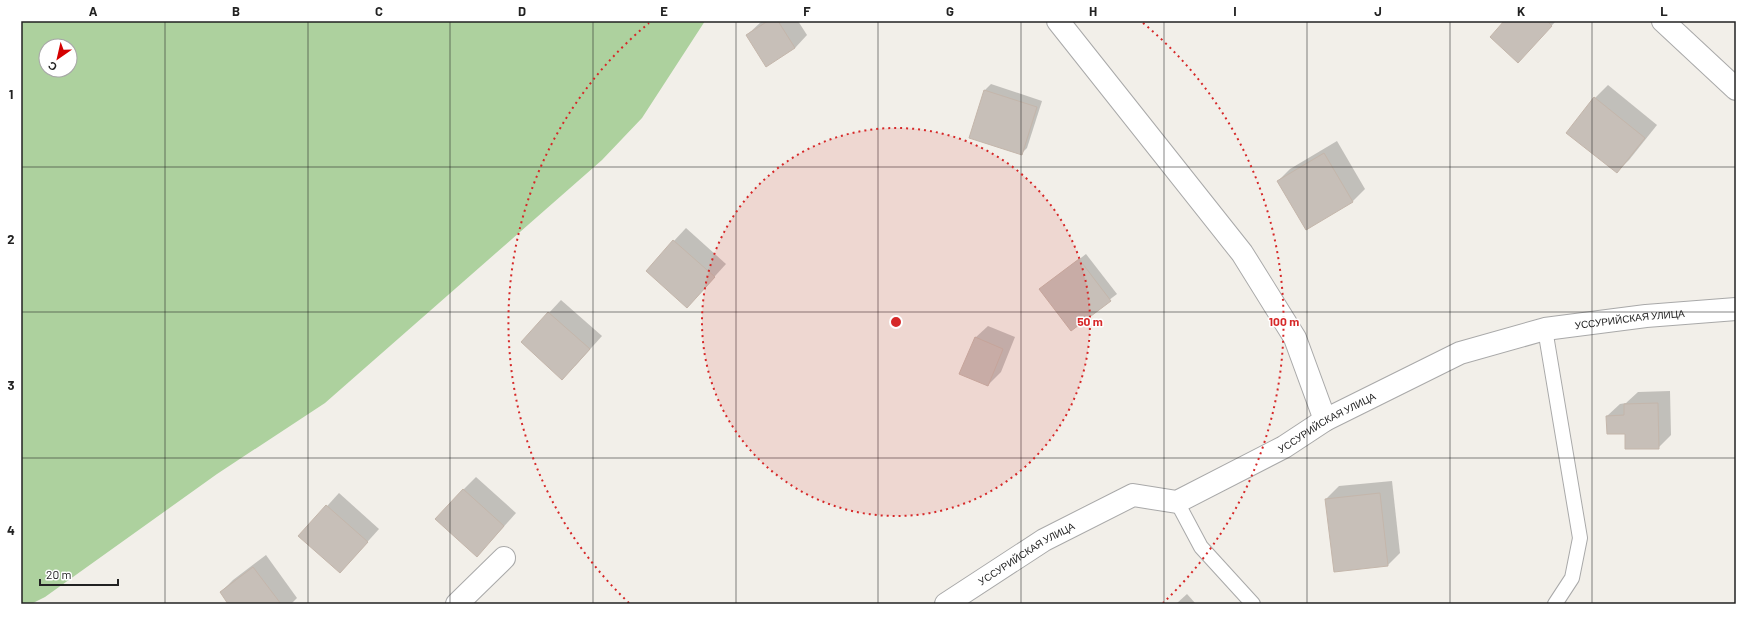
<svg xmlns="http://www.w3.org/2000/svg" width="1757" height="625" font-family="Barlow,sans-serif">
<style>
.forest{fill:#add19e;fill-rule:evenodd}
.shadow{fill:#0003}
.building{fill:#c7bfb8;stroke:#c4b6ab}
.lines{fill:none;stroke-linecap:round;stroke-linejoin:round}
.service-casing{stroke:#a9a9a9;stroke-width:16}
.minor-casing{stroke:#a9a9a9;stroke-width:24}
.service{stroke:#fff;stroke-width:14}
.minor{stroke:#fff;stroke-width:22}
.grid{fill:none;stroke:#222;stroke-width:1;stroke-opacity:0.55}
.ring{fill:none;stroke:#d62828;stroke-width:2;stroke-dasharray:2 4}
.labels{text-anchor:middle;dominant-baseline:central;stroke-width:3;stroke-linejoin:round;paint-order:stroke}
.street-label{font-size:10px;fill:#222;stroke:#fff}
.centre{fill:#d62828;stroke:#fff;stroke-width:2}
.ring-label{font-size:12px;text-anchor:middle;font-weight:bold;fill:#d62828;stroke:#fff;stroke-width:3;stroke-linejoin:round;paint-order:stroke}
.neatline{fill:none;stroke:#222;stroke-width:1.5}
.grid-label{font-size:13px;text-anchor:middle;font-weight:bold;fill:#222}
</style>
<rect width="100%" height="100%" fill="#f2efe9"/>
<path class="forest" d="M21,21h684l-63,97 -40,42 -277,243 -108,71 -172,123 -14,7h-10zM46,46h24v24h-24z"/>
<g class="shadow">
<polygon points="762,21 798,21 807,35 795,48 747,35"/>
<polygon points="1506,21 1556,21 1524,55"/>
<polygon points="991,84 1042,101 1027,148 1021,154 985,90"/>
<polygon points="1608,85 1657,125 1629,160 1617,172 1568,133 1595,98"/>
<polygon points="1337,141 1365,189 1353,201 1278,181 1290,169"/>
<polygon points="686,228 726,264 687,307 647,270"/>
<polygon points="1086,254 1117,294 1071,329 1041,289"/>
<polygon points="561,300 602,336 575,366 522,342"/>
<polygon points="988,326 1015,337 1001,372 988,385 975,338"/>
<polygon points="1670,391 1671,435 1658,448 1626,432 1607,416 1620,404 1626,403 1638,392"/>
<polygon points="476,477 516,513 489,543 463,490"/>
<polygon points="1392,481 1400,553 1388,565 1326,499 1339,486"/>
<polygon points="339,493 379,529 352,559 300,536"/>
<polygon points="266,555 297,598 291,604 230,604 221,592 233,580"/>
<polygon points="1187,594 1196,604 1176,604"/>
</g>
<g class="building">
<polygon points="768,21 778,21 795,48 766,67 746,35"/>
<polygon points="1504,21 1547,21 1552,26 1518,63 1490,37"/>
<polygon points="984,90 1037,107 1022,155 969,138"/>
<polygon points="1594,97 1645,138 1617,173 1566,133"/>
<polygon points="1324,153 1353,202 1306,230 1277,181"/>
<polygon points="673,240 715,277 687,308 646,271"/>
<polygon points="1079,259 1111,301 1071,331 1039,289"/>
<polygon points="548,312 590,349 562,380 521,342"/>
<polygon points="975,337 1003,349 988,386 959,374"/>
<polygon points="1658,403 1659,449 1625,449 1625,434 1607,434 1606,416 1624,415 1624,404"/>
<polygon points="463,489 504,526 477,557 435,519"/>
<polygon points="1380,493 1388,566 1334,572 1325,499"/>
<polygon points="326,505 368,542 340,573 298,536"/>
<polygon points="253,567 281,604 228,604 220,592"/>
</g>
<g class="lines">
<g class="service-casing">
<g id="service">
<polyline points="1545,329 1580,538 1572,578 1555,604"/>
<polyline points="1177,502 1201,547 1253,604"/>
</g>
</g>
<g class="minor-casing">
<g id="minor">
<polyline points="1058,21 1242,253 1295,338 1325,420"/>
<polyline points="1663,21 1736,89"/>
<polyline points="457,604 504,558"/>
<path id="s1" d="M946,604l98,-64 89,-45 44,7 107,-55 41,-27 135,-67 85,-24 101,-13 90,-7"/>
</g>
</g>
<use href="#service" class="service"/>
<use href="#minor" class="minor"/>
</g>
<path class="grid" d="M165,21v583M308,21v583M450,21v583M593,21v583M736,21v583M878,21v583M1021,21v583M1164,21v583M1307,21v583M1450,21v583M1592,21v583M21,167h1715M21,312h1715M21,458h1715"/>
<circle cx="896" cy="322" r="194" fill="#d62828" fill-opacity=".12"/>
<g class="ring">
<circle cx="896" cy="322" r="194"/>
<path d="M629 603A388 388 0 0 1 649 23M1143 23A388 388 0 0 1 1163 603"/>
</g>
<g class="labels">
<g class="street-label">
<text stroke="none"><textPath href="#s1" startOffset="755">УССУРИЙСКАЯ УЛИЦА</textPath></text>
<text stroke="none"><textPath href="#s1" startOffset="431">УССУРИЙСКАЯ УЛИЦА</textPath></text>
<text stroke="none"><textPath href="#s1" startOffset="95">УССУРИЙСКАЯ УЛИЦА</textPath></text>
</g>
</g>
<circle cx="896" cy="322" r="6" class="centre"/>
<g class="ring-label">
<text x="1090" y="326">50 m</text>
<text x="1284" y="326">100 m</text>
</g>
<rect width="1757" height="625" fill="none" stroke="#ffffff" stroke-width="44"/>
<g transform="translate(58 58) rotate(214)"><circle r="19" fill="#ffffff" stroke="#a7a7a7"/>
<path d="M0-3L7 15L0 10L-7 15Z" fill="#d40000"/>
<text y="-6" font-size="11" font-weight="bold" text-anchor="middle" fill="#222222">С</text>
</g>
<path d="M40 579v6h78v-6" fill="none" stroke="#222222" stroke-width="2"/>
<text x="46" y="579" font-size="12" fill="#222222" stroke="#ffffff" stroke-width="3" paint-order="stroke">20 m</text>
<rect x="22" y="22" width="1713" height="581" class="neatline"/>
<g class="grid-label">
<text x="93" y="16">A</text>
<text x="236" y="16">B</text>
<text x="379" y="16">C</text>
<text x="522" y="16">D</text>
<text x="664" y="16">E</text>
<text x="807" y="16">F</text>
<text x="950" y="16">G</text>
<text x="1093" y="16">H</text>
<text x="1235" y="16">I</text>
<text x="1378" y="16">J</text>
<text x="1521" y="16">K</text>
<text x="1664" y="16">L</text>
<text x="11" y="99">1</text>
<text x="11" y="244">2</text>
<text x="11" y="390">3</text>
<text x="11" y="535">4</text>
</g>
</svg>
